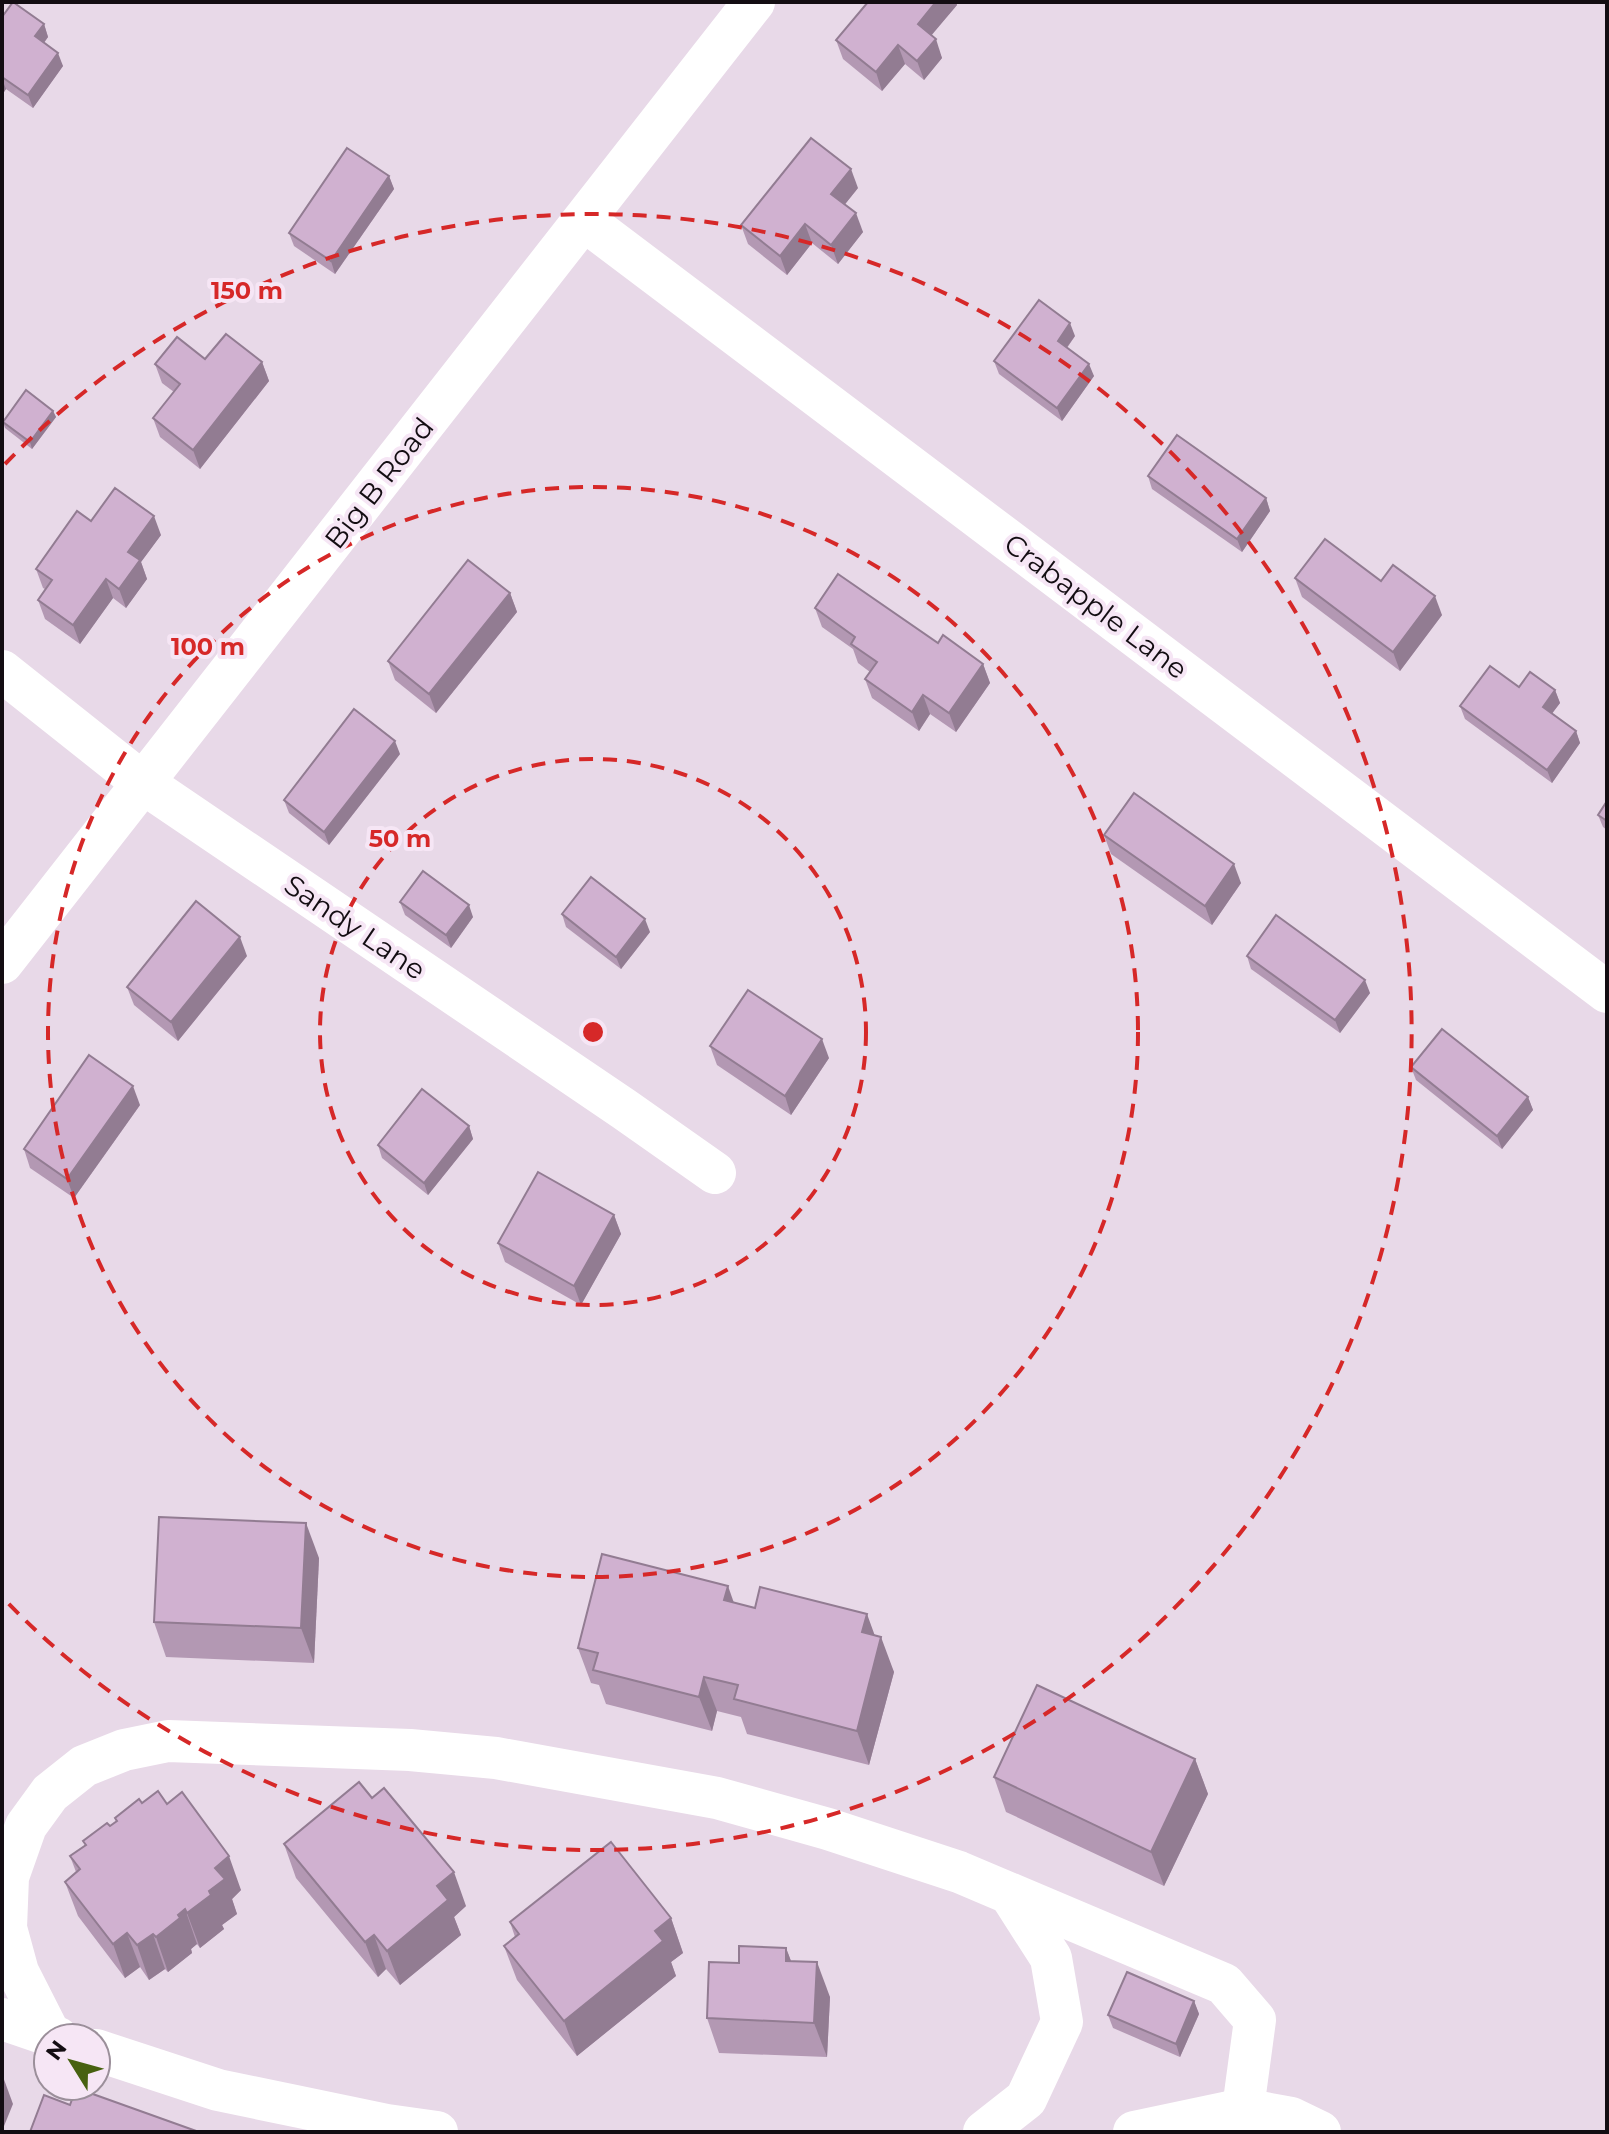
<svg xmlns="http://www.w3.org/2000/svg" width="1609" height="2134" font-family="Montserrat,sans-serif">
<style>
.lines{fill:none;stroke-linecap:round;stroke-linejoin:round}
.minor{stroke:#fff;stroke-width:42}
.wall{fill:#b398b3}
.shaded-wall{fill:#927c92}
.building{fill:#d0b1d0;stroke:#927c92;stroke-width:2}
.ring{fill:none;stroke:#d62828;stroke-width:4;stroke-dasharray:14 10}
.labels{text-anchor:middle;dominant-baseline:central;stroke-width:8;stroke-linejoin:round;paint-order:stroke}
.street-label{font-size:28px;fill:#130d12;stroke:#f6e6f5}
.centre{fill:#d62828;stroke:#f6e6f5;stroke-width:4}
.ring-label{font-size:24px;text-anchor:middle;font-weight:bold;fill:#d62828;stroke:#f6e6f5;stroke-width:8;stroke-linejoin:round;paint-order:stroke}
</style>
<rect width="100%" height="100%" fill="#e8d9e8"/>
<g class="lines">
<g class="minor">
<polyline points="585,221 1607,992"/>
<polyline points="2,671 143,783 624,1109 715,1173"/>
<polyline points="2,963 754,2"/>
<polyline points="2,2019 58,2038"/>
<polyline points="50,2035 18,1972 6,1928 8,1877 26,1826 50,1793 84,1766 124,1750 168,1741 410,1750 496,1758 717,1798 828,1829 959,1872 1224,1984 1255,2020 1243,2109"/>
<polyline points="96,2050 218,2090 387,2125 437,2132"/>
<polyline points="984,2132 1026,2099 1062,2022 1051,1958 1010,1894"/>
<polyline points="1134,2132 1243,2109 1291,2118 1320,2132"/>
</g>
</g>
<g class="wall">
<polygon points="868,2 956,2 957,5 931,35 942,58 924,80 905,64 882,91 843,59 836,40"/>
<polygon points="2,17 44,24 48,37 44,43 63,66 33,108 6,89 2,95"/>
<polygon points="389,176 394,189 335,274 294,246 289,233"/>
<polygon points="858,188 845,204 863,232 838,264 812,243 787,275 748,244 741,225"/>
<polygon points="1075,336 1067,348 1094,376 1062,421 999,374 994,361"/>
<polygon points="205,359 262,362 269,381 200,469 160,437 153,418 174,392 162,383 155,364"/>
<polygon points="53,411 56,417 32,449 5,428 3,422"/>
<polygon points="1148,476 1266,498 1270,511 1242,552 1152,489"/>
<polygon points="91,521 161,535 141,562 147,579 126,608 113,598 80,644 45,619 38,600 45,589 43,588 36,569"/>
<polygon points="1295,578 1381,581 1442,615 1400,671 1302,597"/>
<polygon points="510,593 517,612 436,713 395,680 388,661"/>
<polygon points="815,608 938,643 983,664 990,683 956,732 930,714 919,731 872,698 865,679 870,672 858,663 853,649 822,627"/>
<polygon points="1519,687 1555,690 1560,703 1552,713 1576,731 1580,743 1552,783 1465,719 1460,706"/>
<polygon points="400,754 329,845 289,813 284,800"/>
<polygon points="1607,801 1607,830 1603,827 1598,815"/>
<polygon points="1104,835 1241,883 1212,925 1111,854"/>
<polygon points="400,902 473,917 451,948 405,915"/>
<polygon points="562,914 650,932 621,969 566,927"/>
<polygon points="247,956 178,1041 134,1005 127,987"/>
<polygon points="1247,956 1370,993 1340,1033 1251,969"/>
<polygon points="710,1046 829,1058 791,1115 717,1065"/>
<polygon points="1411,1067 1528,1097 1533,1110 1502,1149 1416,1080"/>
<polygon points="140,1105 74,1198 30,1168 24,1149"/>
<polygon points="469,1126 473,1139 428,1195 382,1158 378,1145"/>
<polygon points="614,1215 621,1234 581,1305 505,1262 498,1243"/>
<polygon points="319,1558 314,1663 166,1657 154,1622"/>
<polygon points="734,1603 875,1636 894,1672 869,1765 747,1734 741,1717 717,1711 712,1731 606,1704 599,1685 591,1683 578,1648"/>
<polygon points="1195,1759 1208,1794 1164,1886 1006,1812 994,1777"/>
<polygon points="142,1803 167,1804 241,1890 232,1899 237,1914 222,1925 224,1929 200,1948 197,1944 191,1949 192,1953 168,1972 165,1969 149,1980 140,1967 125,1978 78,1916 65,1882 76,1872 70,1856 85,1846 83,1841 110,1826 116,1822 115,1818"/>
<polygon points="284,1844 466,1906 454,1917 461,1935 400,1985 386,1969 378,1977 296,1878"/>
<polygon points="671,1918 683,1953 671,1962 676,1976 577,2056 517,1980 504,1946 515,1937 510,1922"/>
<polygon points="786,1948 791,1961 830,1997 827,2057 719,2053 707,2018 739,1963"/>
<polygon points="1194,2001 1199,2014 1180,2057 1113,2028 1108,2015"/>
</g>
<g class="shaded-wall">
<polygon points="936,2 956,2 957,5 925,43 918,24"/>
<polygon points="44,24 48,37 39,49 35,36"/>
<polygon points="936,39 942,58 924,80 917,61"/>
<polygon points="898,45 905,64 882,91 876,72"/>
<polygon points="58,53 63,66 33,108 28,95"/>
<polygon points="2,79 6,89 2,95"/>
<polygon points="851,169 858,188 838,213 831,194"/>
<polygon points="389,176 394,189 335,274 331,261"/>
<polygon points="856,213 863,232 838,264 831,245"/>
<polygon points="805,224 812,243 787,275 780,256"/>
<polygon points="1070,323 1075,336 1062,354 1058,341"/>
<polygon points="262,362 269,381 200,469 193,450"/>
<polygon points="1089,364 1094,376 1062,421 1057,408"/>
<polygon points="53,411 56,417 32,449 30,442"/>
<polygon points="1266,498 1270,511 1242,552 1237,539"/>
<polygon points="154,516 161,535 141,562 147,579 126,608 119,589 128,552"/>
<polygon points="106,579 113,598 80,644 73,625"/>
<polygon points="510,593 517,612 436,713 429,694"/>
<polygon points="1435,596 1442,615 1400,671 1393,652"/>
<polygon points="983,664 990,683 956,732 949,713"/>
<polygon points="1555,690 1560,703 1548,719 1543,707"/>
<polygon points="923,695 930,714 919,731 912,712"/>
<polygon points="1576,731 1580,743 1552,783 1547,770"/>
<polygon points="395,741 400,754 329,845 324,832"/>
<polygon points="1234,864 1241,883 1212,925 1205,906"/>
<polygon points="469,905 473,917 451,948 446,935"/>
<polygon points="645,919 650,932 621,969 616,957"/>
<polygon points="240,937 247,956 178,1041 171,1022"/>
<polygon points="1365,980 1370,993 1340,1033 1335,1020"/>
<polygon points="822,1039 829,1058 791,1115 785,1096"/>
<polygon points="133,1086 140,1105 74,1198 67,1179"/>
<polygon points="1528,1097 1533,1110 1502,1149 1497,1136"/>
<polygon points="469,1126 473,1139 428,1195 424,1183"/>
<polygon points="614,1215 621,1234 581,1305 574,1286"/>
<polygon points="306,1523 319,1558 314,1663 301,1628"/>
<polygon points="728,1586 740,1620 724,1600"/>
<polygon points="867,1614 879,1647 881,1637 894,1672 869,1765 857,1731 862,1632"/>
<polygon points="704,1677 717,1711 712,1731 699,1697"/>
<polygon points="1195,1759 1208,1794 1164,1886 1151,1852"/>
<polygon points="229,1856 241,1890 232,1899 237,1914 222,1925 224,1929 200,1948 187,1913 209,1891 215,1868"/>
<polygon points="454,1872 466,1906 454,1917 461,1935 400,1985 387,1951 437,1886"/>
<polygon points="185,1909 197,1944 191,1949 192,1953 168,1972 156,1937"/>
<polygon points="671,1918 683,1953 671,1962 676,1976 577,2056 564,2021 655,1931"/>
<polygon points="127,1933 140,1967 125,1978 113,1944"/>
<polygon points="153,1934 165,1969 149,1980 137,1945"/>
<polygon points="374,1935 386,1969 378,1977 365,1942"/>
<polygon points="786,1948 799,1982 786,1961"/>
<polygon points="817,1962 830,1997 827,2057 814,2023"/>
<polygon points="1194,2001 1199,2014 1180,2057 1176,2044"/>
<polygon points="2,2074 13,2104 2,2131"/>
</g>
<g class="building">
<polygon points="13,2 44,24 35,36 58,53 28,95 2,77 2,17"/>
<polygon points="868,2 936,2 918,24 936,39 917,61 898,45 876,72 836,40"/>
<polygon points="811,138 851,169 831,194 856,213 831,245 805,224 780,256 741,225"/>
<polygon points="347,148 389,176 331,261 289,233"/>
<polygon points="1039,300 1070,323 1058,341 1089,364 1057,408 994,361"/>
<polygon points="226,334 262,362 193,450 153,418 180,384 155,364 177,337 205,359"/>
<polygon points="26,390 53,411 30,442 3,422"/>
<polygon points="1177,435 1266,498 1237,539 1148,476"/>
<polygon points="115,488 154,516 128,552 140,560 119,589 106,579 73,625 38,600 52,580 36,569 77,511 91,521"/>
<polygon points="1325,539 1381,581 1393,565 1435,596 1393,652 1295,578"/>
<polygon points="468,560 510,593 429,694 388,661"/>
<polygon points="838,574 938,643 943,635 983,664 949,713 923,695 912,712 865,679 877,662 851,644 855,637 815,608"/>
<polygon points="1490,666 1519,687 1530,672 1555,690 1543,707 1576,731 1547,770 1460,706"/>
<polygon points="354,709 395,741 324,832 284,800"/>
<polygon points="1134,793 1234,864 1205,906 1104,835"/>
<polygon points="1607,801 1607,821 1598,815"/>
<polygon points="423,871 469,905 446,935 400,902"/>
<polygon points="591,877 645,919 616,957 562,914"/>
<polygon points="196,901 240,937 171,1022 127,987"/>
<polygon points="1276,915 1365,980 1335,1020 1247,956"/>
<polygon points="748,990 822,1039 785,1096 710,1046"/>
<polygon points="1442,1029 1528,1097 1497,1136 1411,1067"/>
<polygon points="89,1055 133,1086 67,1179 24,1149"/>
<polygon points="422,1089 469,1126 424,1183 378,1145"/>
<polygon points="538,1172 614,1215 574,1286 498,1243"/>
<polygon points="159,1517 306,1523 301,1628 154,1622"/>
<polygon points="602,1554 728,1586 724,1600 755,1608 760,1587 867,1614 862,1632 881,1637 857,1731 734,1699 738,1685 704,1677 699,1697 593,1670 598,1653 578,1648"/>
<polygon points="1037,1685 1195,1759 1151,1852 994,1777"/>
<polygon points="359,1782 372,1798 384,1788 454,1872 437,1886 448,1900 387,1951 374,1935 365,1942 284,1844"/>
<polygon points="158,1791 167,1804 182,1792 229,1856 215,1868 225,1879 209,1891 211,1895 187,1913 185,1909 178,1915 180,1918 156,1937 153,1934 137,1945 127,1933 113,1944 65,1882 80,1869 70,1856 86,1845 83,1841 107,1823 110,1826 117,1821 115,1818 139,1799 142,1803"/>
<polygon points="611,1842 671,1918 655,1931 663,1941 564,2021 504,1946 519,1934 510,1922"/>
<polygon points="739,1946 786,1948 786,1961 817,1962 814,2023 707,2018 709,1962 739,1963"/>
<polygon points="1127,1972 1194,2001 1176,2044 1108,2015"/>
<polygon points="76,2088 199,2132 30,2132 44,2095 70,2105"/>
</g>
<g class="ring">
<circle cx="593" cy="1032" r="273"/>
<circle cx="593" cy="1032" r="545"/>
<path d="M5 464A818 818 0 1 1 5 1600"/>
</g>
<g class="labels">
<g class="street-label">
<text transform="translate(379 483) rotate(-52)">Big B Road</text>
<text transform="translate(1096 606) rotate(37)">Crabapple Lane</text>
<text transform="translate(355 927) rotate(34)">Sandy Lane</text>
</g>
</g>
<circle cx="593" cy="1032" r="12" class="centre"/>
<g class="ring-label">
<text x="247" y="299">150 m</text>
<text x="208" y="655">100 m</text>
<text x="400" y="847">50 m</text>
</g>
<rect width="1609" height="2134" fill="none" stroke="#130d12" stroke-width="8"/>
<g transform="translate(72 2062) rotate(307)"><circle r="38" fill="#f6e6f5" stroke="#9b8f9a" stroke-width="2"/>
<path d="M0-6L14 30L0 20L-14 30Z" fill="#476110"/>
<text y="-12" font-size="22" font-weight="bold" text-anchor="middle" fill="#130d12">N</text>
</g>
</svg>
